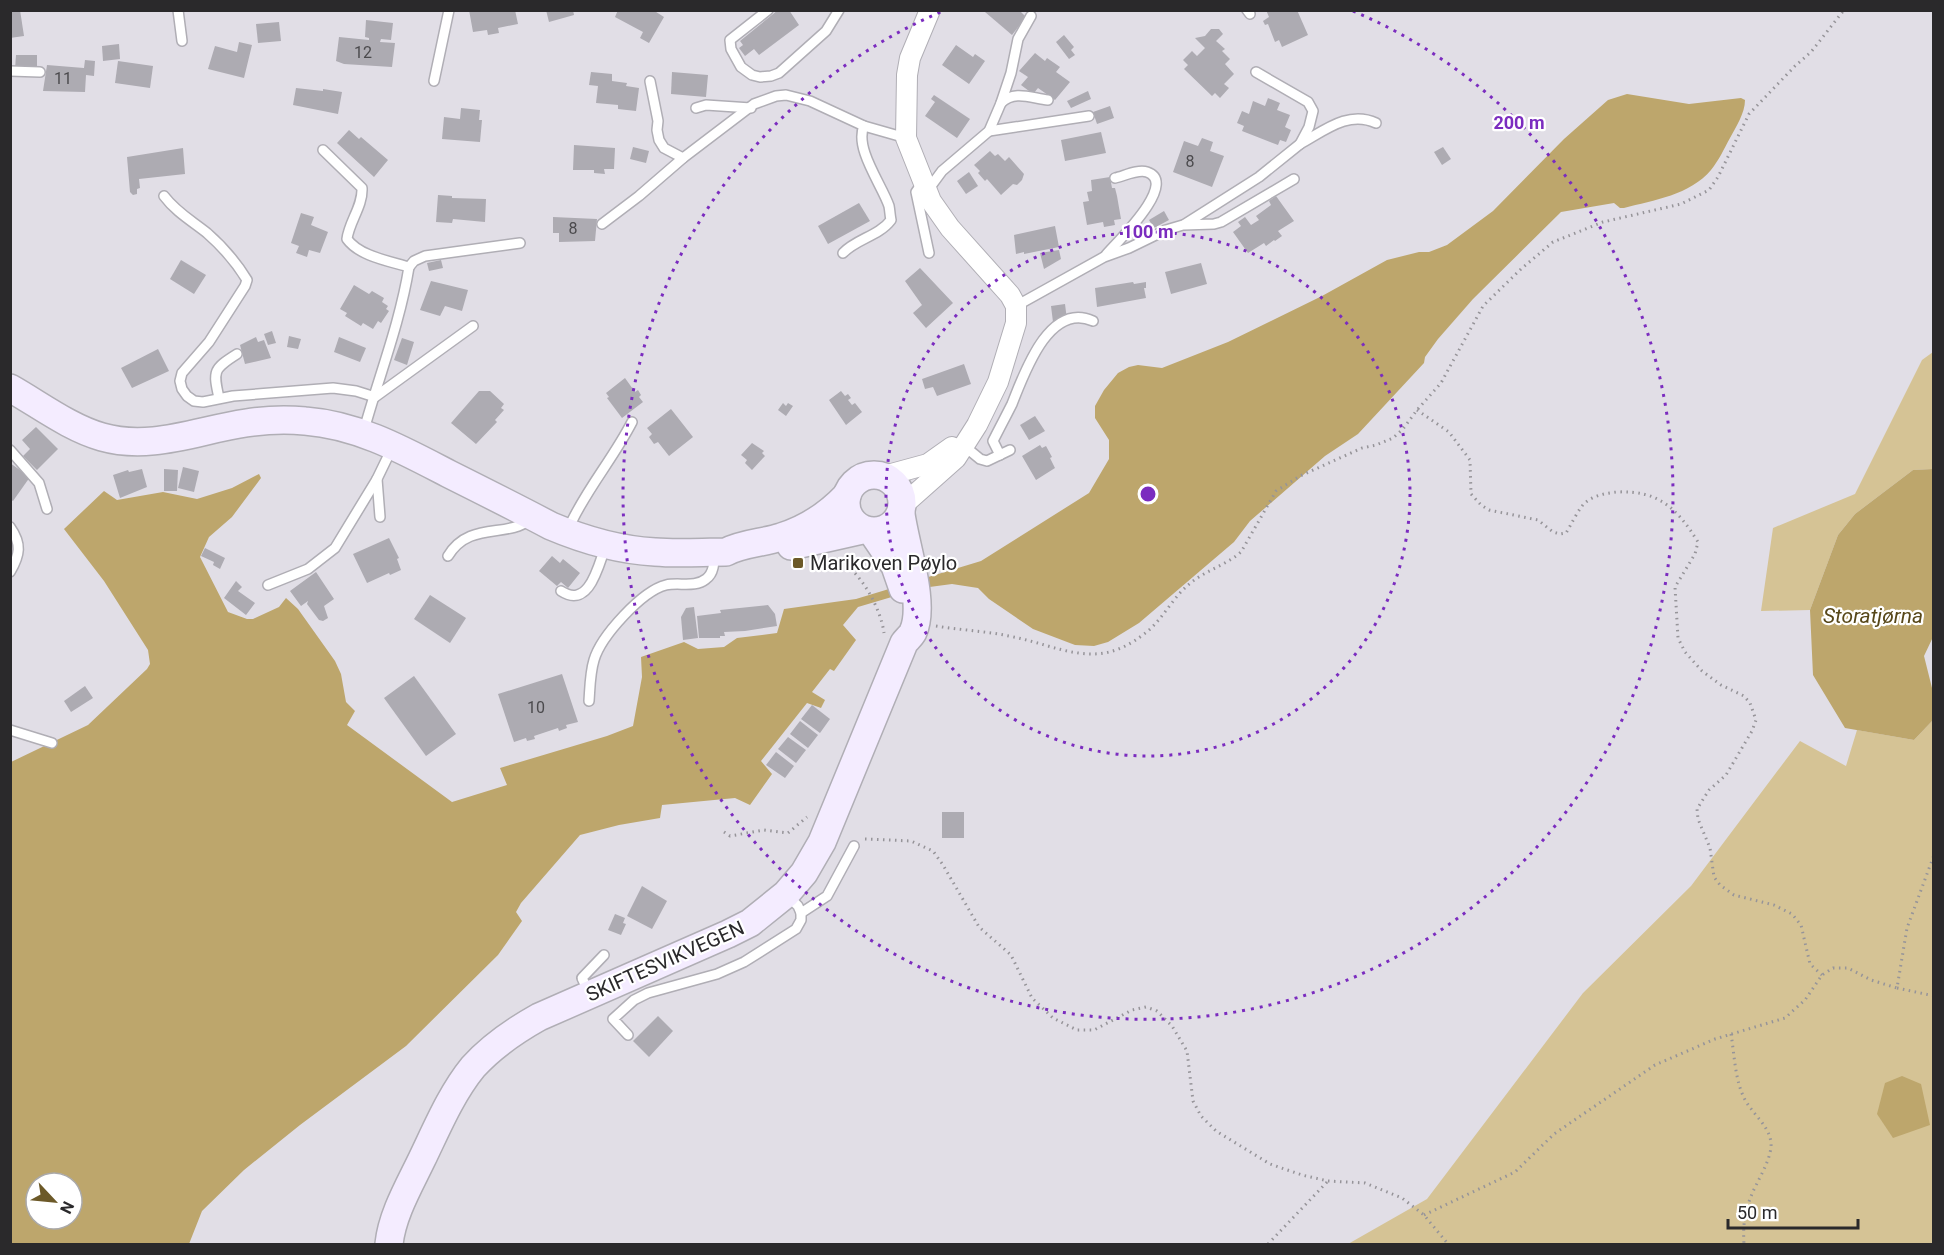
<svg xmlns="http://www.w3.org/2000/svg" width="1944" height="1255" font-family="Roboto,sans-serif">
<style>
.green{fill:#d5c395}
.water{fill:#bda66c;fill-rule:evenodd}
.building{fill:#adabb2}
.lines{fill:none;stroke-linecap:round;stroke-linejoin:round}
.service-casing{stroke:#b0aeb5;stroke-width:12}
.minor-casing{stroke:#b0aeb5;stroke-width:22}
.secondary-casing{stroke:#b0aeb5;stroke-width:30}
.path{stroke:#969499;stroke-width:3;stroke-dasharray:1.5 4.5;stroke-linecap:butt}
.service{stroke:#fff;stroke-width:9}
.minor{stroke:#fff;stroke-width:20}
.secondary{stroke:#f4ecff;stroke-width:27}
.ring{fill:none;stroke:#7b2cbf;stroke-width:3;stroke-dasharray:3 6}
.poi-dot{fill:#6c5928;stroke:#fff;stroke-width:2}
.labels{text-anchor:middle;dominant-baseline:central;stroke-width:4.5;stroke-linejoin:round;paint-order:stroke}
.number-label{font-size:16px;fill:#4b4a4d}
.poi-label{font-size:20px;fill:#2a292b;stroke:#fff;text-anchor:start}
.street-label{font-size:20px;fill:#2a292b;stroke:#fff}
.water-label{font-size:21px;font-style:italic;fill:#574719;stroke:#fff}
.centre{fill:#7b2cbf;stroke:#fff;stroke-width:3}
.ring-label{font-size:18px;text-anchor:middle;font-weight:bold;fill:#7b2cbf;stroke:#fff;stroke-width:4.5;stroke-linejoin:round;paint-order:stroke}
</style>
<rect width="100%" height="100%" fill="#e1dee6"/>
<g class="green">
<polygon points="1933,352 1933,469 1913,470 1855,514 1838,535 1810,610 1761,611 1773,528 1855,494 1922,360"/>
<polygon points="1933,720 1933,1244 1348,1244 1427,1199 1583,993 1691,886 1800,741 1846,766 1857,730 1914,740"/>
</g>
<g class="water">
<path d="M1627,94l62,10 52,-6 4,2c0,13 -9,27 -15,38 -6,11 -11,22 -19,32 -21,25 -57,30 -87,38h-4l-6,-5 -53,9 -88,87 -35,40 -13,18 -1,6 -66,71 -33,22 -75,65 -16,21 -95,81 -31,19 -14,4 -19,-1 -42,-16 -44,-30 -11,-11 -26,-4 -30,4 -64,19 -15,18 13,15 -22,31 -4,-2 -18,23 13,8 -4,8 -14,-5 -46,58 11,13 -22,31 -15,-7 -73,7 -2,13 -41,7 -39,10 -59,68 -5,9 6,9 -24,34 -92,91 -106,79 -56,45 -42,41 -13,33h-178v-482l77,-37 59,-56 3,-5 -2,-14 -44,-69 -40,-52 40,-38 13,9 46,-8 34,7 35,-11 27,-14 2,4 -29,39 -23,20 -9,20 28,55 19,7h6l26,-12 7,-9 12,11 37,52 6,13 5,28 9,9 -8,14 105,77 55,-17 -7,-17 107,-32 26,-10 9,-49 -1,-20 43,-15 14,7 26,-2 13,-9 40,-5 7,-24 72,-10 125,-38 108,-68 20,-34v-19l-14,-22v-12l9,-16 14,-17 11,-6 9,-2 24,3 66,-26 94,-46 65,-36 32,-8h10l18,-7 46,-34 71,-72 44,-39zM36,1183h36v36h-36z"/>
<polygon points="1933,469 1933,637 1924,656 1933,692 1933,720 1914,740 1845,728 1813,675 1810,610 1838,535 1855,514 1913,470"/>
<polygon points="1902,1076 1921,1084 1930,1125 1893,1138 1877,1114 1885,1083"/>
</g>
<g class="building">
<polygon points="10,10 20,10 24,36 10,38"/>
<polygon points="469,10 515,10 518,24 498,28 499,33 488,35 487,30 473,32"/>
<polygon points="546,10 573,10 574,15 549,22"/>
<polygon points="618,10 653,10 664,17 649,43 640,38 643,32 615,17"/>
<polygon points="778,10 789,10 799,25 759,55 754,49 745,56 739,48 743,45 740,41"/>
<polygon points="986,10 1019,10 1026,17 1012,35 985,12"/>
<polygon points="1266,10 1297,10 1308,35 1282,47 1279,40 1275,42 1268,24 1265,25 1263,21 1269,17"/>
<polygon points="366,20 393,23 391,40 381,39 380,42 395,43 392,67 344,64 336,61 339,37 369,40 369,38 365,37"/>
<polygon points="279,22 281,41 258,43 256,24"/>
<polygon points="1211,29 1219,29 1223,34 1216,41 1225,49 1222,51 1230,59 1225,64 1234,74 1224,84 1229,88 1220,98 1215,93 1212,96 1184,69 1188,65 1183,60 1192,51 1197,56 1205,48 1195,38 1205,36"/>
<polygon points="1064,35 1074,47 1071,50 1075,55 1069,59 1056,42"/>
<polygon points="239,42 252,45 244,78 208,69 215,46 237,52"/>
<polygon points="119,44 120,59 103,61 102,46"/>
<polygon points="956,45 973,57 975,54 985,61 969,84 942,65"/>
<polygon points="1035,53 1045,61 1047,58 1060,67 1056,72 1070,82 1055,100 1038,88 1033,94 1021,85 1028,77 1019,71"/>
<polygon points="16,55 37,55 37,69 15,69"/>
<polygon points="85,60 95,61 94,76 86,75 85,92 43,91 47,65 84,68"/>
<polygon points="118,61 153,66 150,88 115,83"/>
<polygon points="591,72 612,74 612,81 627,83 626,86 639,88 636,111 618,109 618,105 596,103 598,86 589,85"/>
<polygon points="672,72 708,75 706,97 671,94"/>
<polygon points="296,88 323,91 323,89 342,92 338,114 293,105"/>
<polygon points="1088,91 1091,99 1071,108 1067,101"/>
<polygon points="934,95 970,119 957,138 925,116 935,102 931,99"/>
<polygon points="1268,98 1280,103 1277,110 1290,115 1285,127 1291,130 1286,142 1280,140 1278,145 1242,131 1244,126 1237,123 1242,111 1249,114 1253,101 1265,106"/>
<polygon points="1110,106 1114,118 1097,124 1093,112"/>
<polygon points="461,108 480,110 479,120 482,120 480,142 442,139 444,117 460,119"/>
<polygon points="349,130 359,139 361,137 388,160 374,177 337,143"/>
<polygon points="1101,132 1106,153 1065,161 1061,140"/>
<polygon points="1202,138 1213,142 1210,151 1224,156 1212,187 1173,172 1184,141 1198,146"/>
<polygon points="574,145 615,148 614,169 604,169 605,174 594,173 594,170 573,170"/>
<polygon points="633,147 649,151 646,163 630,159"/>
<polygon points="1443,147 1451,159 1442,165 1434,152"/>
<polygon points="183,148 185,174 139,179 140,188 137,189 137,194 133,195 130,192 127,157"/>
<polygon points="990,151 995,156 998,154 1005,161 1009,157 1024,174 1022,180 1017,185 1013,184 1001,195 987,179 985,181 978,173 980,171 974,165"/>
<polygon points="969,172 978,186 966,194 957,181"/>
<polygon points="1110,177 1112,188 1115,188 1117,196 1121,219 1114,220 1115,225 1104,227 1103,222 1087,225 1083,202 1089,201 1087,192 1092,191 1091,180"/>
<polygon points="438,195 452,196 452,198 486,199 485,222 453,219 452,223 436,222"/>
<polygon points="1276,196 1294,221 1278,231 1282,236 1275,241 1274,240 1266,246 1264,243 1248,253 1233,232 1241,226 1238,222 1245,217 1251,225 1259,220 1256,216 1271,205 1269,201"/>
<polygon points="859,203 870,221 828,244 818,226"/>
<polygon points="1164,211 1169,220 1154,228 1149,220"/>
<polygon points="301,213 314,217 311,225 328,232 320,253 309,250 307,257 296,253 299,246 291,243"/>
<polygon points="553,217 597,219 595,241 559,242 559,233 553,233"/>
<polygon points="1055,226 1059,247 1024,254 1024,252 1016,254 1014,235"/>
<polygon points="1059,250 1061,259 1044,269 1040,253"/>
<polygon points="181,260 206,275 194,294 170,279"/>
<polygon points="441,260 443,268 429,271 427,263"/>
<polygon points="1201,263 1207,284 1171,294 1165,272"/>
<polygon points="920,268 953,303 926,328 913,313 922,305 905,281"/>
<polygon points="431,281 468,290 462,311 445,306 440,316 420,310"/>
<polygon points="1133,282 1134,284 1146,282 1146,288 1144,288 1146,298 1097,307 1095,288"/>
<polygon points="354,285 369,294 372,291 384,298 382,302 388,306 386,309 389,311 381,323 378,321 373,329 363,323 361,326 345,316 347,313 340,309"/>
<polygon points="1065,304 1067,320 1053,322 1051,306"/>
<polygon points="272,331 276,343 268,345 264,334"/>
<polygon points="289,336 301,339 298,349 287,347"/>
<polygon points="256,337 258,342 264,340 271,358 245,364 240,345"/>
<polygon points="339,337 366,348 360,362 334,352"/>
<polygon points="402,338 414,342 407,365 394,360"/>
<polygon points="158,349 169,371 132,388 121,368"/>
<polygon points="964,364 971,384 937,396 933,387 925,389 922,379"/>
<polygon points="625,378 635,392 638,390 641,395 639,397 643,402 622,418 607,398 609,397 606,393"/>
<polygon points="479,391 490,391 504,404 501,408 504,410 495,420 497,422 476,444 451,423"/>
<polygon points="841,391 845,396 848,394 851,398 848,400 852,405 855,403 862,412 846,425 829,400"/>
<polygon points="783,403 786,406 788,403 793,406 786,416 778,410"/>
<polygon points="671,409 693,437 669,456 658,442 654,444 649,437 652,434 647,428"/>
<polygon points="1035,416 1045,431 1029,440 1020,425"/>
<polygon points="36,427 58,449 37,470 23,456 30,449 22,440"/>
<polygon points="752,443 764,451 762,453 765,456 752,470 745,463 747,460 741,455"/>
<polygon points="1040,445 1042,448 1046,446 1052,457 1050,458 1055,468 1036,480 1022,456"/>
<polygon points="10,463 30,477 13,501 10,499"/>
<polygon points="183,467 199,471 194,492 178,488"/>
<polygon points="142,469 147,487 120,498 113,475 128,470 129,472"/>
<polygon points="164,469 178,470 177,491 164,491"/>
<polygon points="389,538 399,558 397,559 401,570 390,575 389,573 367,583 353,554"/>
<polygon points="205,548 225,558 220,569 213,565 214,562 201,556"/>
<polygon points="552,556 560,563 563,559 580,573 568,588 561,582 557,586 539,571"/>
<polygon points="316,572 334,599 324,606 328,618 323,621 319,620 307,604 308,601 301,606 290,591"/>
<polygon points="236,581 242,587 238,591 255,603 246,615 224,598"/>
<polygon points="430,595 466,618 450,643 414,619"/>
<polygon points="768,605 775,614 777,626 745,631 724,632 725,636 720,636 720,638 699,638 697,616 721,613 720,610"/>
<polygon points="694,607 698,638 683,640 681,617 686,608"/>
<polygon points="562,674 578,722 566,725 567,728 559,731 558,728 534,736 535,739 527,741 526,738 514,742 498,694"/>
<polygon points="414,676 456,734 426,756 384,698"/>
<polygon points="85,686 93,698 71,712 64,701"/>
<polygon points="812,705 830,719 820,733 801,719"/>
<polygon points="800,721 818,735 808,748 790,734"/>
<polygon points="788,737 806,750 796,763 778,749"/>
<polygon points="776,752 794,766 785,778 766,765"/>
<rect x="942" y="812" width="22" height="26"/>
<polygon points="642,886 667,901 652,929 627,916"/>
<polygon points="615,914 625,918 623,923 626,924 621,935 608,930"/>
<polygon points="658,1016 673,1031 649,1057 633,1041"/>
</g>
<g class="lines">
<g class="service-casing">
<g id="service">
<polyline points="178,10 182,41"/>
<polyline points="768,10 730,40 731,49 741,67 752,75 760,77 771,76 779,73 826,31 839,10"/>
<polyline points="1247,10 1250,14"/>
<polyline points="10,71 40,72"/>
<polyline points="434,81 449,10"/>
<polyline points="650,81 658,121 657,130 659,140 664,148 683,158"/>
<path d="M1001,103c13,-13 30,-5 47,-3"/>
<polyline points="696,108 706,105 751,108"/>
<polyline points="989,131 1089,116"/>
<path d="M1300,144c24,-13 48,-34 76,-21"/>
<path d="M323,150l39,38c1,18 -13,34 -15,51 12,17 42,22 62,28 -9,56 -30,109 -45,163"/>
<polyline points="923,182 916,192 929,253"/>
<polyline points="928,190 942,171 989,131 1001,103 1011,73 1018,39 1031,16"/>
<path d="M164,196c12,16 28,25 43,37 16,14 29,29 40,47l-2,6 -36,56 -27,31 -2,8 2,8 5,7 7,5 9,1 30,-6 100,-8 23,3 19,6 98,-71"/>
<polyline points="602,224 639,196 683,158 754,104 776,96 786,95 810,101 864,126 906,138"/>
<polyline points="1185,224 1259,177 1300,144 1309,127 1313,111 1308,102 1256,72"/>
<path d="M843,253c13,-14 36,-17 48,-33 -1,-4 -1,-9 -2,-14 -7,-21 -35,-58 -25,-80"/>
<path d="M1106,255c8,-10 74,-72 41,-83 -9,-3 -23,4 -32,6"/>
<polyline points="409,267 414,261 425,256 520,243"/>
<polyline points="1016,306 1104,257 1129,248 1166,230 1183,225 1214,224 1221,222 1294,179"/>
<path d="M219,398c-6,-27 -6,-29 18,-44"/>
<polyline points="963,445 980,459 987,461 1010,450"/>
<polyline points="10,450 39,483 47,509"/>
<path d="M1000,455l-7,-14c6,-12 13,-25 19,-37 12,-30 37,-103 81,-83"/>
<polyline points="380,517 377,479 392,448"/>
<path d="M572,521c17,-35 42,-64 60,-99"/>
<path d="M10,527c12,17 10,28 0,45"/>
<path d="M448,556c21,-35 59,-18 81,-36"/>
<polyline points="268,585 308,569 335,548 377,479"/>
<path d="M561,591c28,18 37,-24 44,-43"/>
<path d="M589,701c1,-14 1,-28 5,-41 7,-24 48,-69 72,-75 13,-3 29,3 40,-6 8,-6 8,-16 8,-25"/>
<polyline points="10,730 52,743"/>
<polyline points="801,913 827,896 854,846"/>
<polyline points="589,993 582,978 604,955"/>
<polyline points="628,1035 613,1019 634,1000 648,993 717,974 744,962 796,929 801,920 801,913 798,906 788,896"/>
</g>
</g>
<g class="minor-casing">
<g id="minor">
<polyline points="884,476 928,464 952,447"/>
<polyline points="902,506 956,458 977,425 998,382 1016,323 1016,306 1010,295 950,228 931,201 906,138 907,75 910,58 930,10"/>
</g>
</g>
<g class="secondary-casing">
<g id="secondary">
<path d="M10,388c30,17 60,40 92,49 49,14 96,-7 144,-14 19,-3 40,-4 59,-2 53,4 98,29 144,53 34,17 68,34 102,52 33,14 68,24 104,26 24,2 48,0 71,0 17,-9 37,-9 55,-15 26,-8 47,-22 66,-42"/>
<circle cx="874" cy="503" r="28"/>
<polyline points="872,532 895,566 903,589"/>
<polyline points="791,546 862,530"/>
<path d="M389,1244c3,-29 20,-58 33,-85 15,-31 29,-65 51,-92 19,-21 41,-36 66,-50l189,-83 22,-11 36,-29 18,-21 18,-31 82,-199c2,-3 7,-7 9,-11 13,-28 -8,-87 -12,-118"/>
</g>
</g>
<g class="path">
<path d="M1417,410l32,22 21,28 1,34 10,11 8,5 49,10 15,12 7,2 6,-1c5,-8 14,-27 20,-31 9,-7 21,-9 31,-10 41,-2 60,16 81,50l-3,12 -20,33 3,51 7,14 17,19 19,14 23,11 6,7 6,17 -4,11 -26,44 -17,15 -12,19 1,10 12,29 4,29 6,8 14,10 40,10 18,9 9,11 9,39 12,11"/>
<path d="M836,559c24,10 45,50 48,74"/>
<path d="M936,626c24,4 49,5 73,10 52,10 87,36 135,-2 17,-12 27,-34 43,-48 16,-15 38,-20 54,-34l35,-61 24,-15 62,-28 14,-3 17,-7 10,-9 14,-19 24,-27 42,-77 38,-37 32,-27 50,-20 78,-18 28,-14 9,-13 31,-63 46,-48 16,-14 33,-42"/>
<polyline points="724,832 730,836 764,830 788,833 807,817"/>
<polyline points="865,839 911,841 933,851 943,865 979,927 1011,955 1032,998 1053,1018 1077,1030 1094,1030 1132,1010 1146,1007 1157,1011 1172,1026 1187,1051 1193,1101 1201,1116 1216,1131 1270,1164 1302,1175 1328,1181 1365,1183 1402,1198 1424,1215 1448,1244"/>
<polyline points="1897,988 1934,996"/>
<path d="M1731,1034c4,24 4,53 18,72 9,13 23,24 22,41 -2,18 -15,35 -21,52 -6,15 -7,29 -6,45"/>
<polyline points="1424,1215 1515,1172 1554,1134 1655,1065 1715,1039 1785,1018 1805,1000 1822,975 1833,968 1848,968 1871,980 1897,988 1907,928 1934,855"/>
<polyline points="1268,1244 1328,1181"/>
</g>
<use href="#service" class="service"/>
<use href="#minor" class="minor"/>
<use href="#secondary" class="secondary"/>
</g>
<g class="ring">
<circle cx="1148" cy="494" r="262"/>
<path d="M1353 11A525 525 0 1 1 943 11"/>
</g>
<rect class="poi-dot" x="792" y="557" width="12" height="12" rx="3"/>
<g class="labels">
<g class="number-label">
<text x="363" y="52">12</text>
<text x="63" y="78">11</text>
<text x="1190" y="161">8</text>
<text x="573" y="228">8</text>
<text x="536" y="707">10</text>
</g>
<g class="poi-label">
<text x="810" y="563">Marikoven Pøylo</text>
</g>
<g class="street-label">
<text transform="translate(665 961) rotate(-24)">SKIFTESVIKVEGEN</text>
</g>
<g class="water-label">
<text x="1873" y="616">Storatjørna</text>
</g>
</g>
<circle cx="1148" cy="494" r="9" class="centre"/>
<g class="ring-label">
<text x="1519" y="129">200 m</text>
<text x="1148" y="238">100 m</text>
</g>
<rect width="1944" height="1255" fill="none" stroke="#2a292b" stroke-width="24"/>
<g transform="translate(54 1201) rotate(116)"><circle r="28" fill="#ffffff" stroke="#aaa9aa" stroke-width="1.5"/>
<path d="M0-4.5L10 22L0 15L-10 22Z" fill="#6c5928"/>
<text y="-9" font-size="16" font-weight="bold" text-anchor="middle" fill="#2a292b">N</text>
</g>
<path d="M1728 1219v9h130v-9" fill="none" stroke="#2a292b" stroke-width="3"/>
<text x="1737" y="1219" font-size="18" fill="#2a292b" stroke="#ffffff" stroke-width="4.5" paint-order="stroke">50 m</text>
</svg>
